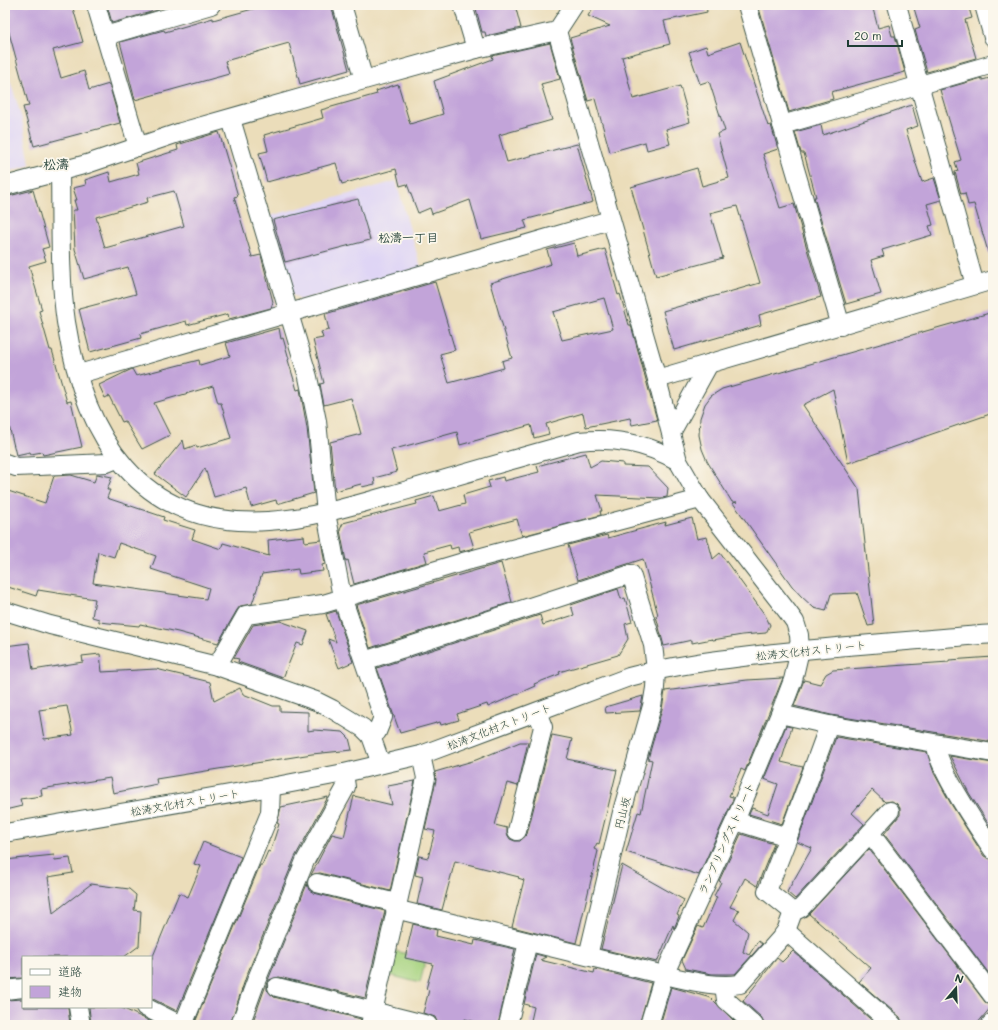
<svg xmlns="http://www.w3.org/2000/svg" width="998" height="1030" font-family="Mali,'Klee One',sans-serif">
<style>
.built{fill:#dfd5f5}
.green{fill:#a7d380;stroke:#63885a}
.building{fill:#c2a4d9;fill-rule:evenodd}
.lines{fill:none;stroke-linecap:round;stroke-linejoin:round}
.minor-casing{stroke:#3e5548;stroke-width:20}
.minor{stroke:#fff;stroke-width:18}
.labels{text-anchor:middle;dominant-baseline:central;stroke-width:3.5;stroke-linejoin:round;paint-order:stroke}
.street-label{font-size:11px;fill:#1f3d34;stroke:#fbf7ec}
.neighbourhood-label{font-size:12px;font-weight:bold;fill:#1f3d34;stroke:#fbf7ec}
.quarter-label{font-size:13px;font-weight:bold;fill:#1f3d34;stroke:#fbf7ec}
</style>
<rect width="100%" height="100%" fill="#fbf7ec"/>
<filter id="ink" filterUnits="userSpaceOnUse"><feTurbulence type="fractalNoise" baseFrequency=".025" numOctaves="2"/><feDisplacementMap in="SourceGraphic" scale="8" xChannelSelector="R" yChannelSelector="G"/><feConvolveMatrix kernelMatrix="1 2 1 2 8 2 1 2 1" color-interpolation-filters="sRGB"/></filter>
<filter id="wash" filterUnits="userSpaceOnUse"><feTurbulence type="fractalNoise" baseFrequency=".012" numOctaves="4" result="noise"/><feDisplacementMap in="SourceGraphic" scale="16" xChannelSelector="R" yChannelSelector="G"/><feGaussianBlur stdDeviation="0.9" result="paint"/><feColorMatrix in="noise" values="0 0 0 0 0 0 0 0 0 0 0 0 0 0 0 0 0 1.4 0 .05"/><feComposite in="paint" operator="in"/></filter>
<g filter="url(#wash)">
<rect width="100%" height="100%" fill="#ebddba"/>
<g class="built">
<polygon points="5,64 22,119 30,165 5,173"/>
<polygon points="396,181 421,268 300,300 291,294 270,216"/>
</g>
<polygon class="green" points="395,951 426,959 420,983 389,975"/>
<g id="blocks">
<g class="building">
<polygon points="5,5 72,5 83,42 53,50 61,78 84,71 89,90 109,84 120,123 34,146 23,107 29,106 5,18"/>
<polygon points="107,5 156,5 158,10 112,23"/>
<polygon points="267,5 331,5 349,70 300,84 289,43 225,61 229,74 135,100 120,42 164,30 165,32 213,18 213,20"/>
<polygon points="475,5 515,5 521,28 486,36 485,32 482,32"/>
<polygon points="594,5 706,5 707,12 664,21 670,44 622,57 633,99 680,86 690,122 666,129 670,144 647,150 645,142 610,152 595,99 588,101 570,38 610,26 588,16"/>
<polygon points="758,5 872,5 878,28 889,25 892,36 895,36 905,72 831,92 833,99 789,112"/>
<polygon points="913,5 968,5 972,18 965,20 976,58 927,72 915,30 920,28"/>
<polygon points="740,42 768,126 771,125 778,149 763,154 780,208 794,204 821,297 759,315 761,325 674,350 663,311 760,283 737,206 710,213 723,258 656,276 631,187 697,168 702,186 729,178 717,134 725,131 709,81 700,84 689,52 706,46 708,53"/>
<polygon points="550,43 560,79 541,84 552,120 499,135 507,162 577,144 593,202 524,220 527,228 481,239 470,200 432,214 430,208 418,213 407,184 400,186 396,169 342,184 336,163 267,182 259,153 268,151 264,135 323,118 321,110 377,94 376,91 398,84 410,124 443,114 434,81 493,59 492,56"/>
<polygon points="982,78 982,80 990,78 993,88 993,255 989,255 974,204 968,205 965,193 961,194 955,172 958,171 955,162 961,160 940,90"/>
<polygon points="912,105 918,126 906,130 915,161 922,182 934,178 941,200 927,204 933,225 929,226 932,235 882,250 884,256 871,260 881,294 846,304 814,197 816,197 804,153 801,153 795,132 821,125 823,135"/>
<path d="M219,132l19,64 -4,1 18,60 9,-2 3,12 9,35 -2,6 -42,11 -1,-5 -41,11 -1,-4 -46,13 1,4 -51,14 -11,-43 57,-15 -8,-27 -44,12 -9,-30 -2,-39h4l-3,-10h3l-4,-12 13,-3 -1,-5 24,-8 2,10 28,-8 -3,-11 42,-13 -1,-5zM174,191l10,35 -79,22 -9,-31 52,-15 -1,-4z"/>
<polygon points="33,190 49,247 42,249 46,261 29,266 42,310 39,311 50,350 52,350 67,402 71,401 82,447 43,455 42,452 31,454 30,452 16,455 5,409 5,197"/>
<polygon points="358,199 370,240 285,262 273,220"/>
<path d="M574,243l3,13 28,-7 13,46 2,-1 9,31h2l26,95 -25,5 -2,-7 -44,9 -3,-14 -37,11 3,10 -15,4 -3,-13 -71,20 -3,-13 -66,18 6,22 -23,6 1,6 -13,3 -1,-3 -26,7 -5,-49 31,-8 -10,-36 -27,7 -4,-21 4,-1 -11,-43 10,-2 -2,-6 8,-2 -4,-16 110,-32 20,68 -15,4 9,29 55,-15 -2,-7 10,-3 -22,-75 61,-19 -4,-14zM604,298l9,31 -51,11 -9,-28z"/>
<polygon points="993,312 993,413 848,463 833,389 803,405 859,489 874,625 868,626 857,593 831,594 826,611 814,608 801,596 792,586 733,503 737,502 732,502 707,461 702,449 699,435 700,418 705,404 711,396 722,389"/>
<polygon points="279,328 281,339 283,338 289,359 288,360 297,390 300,389 307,428 314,493 277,504 276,500 251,507 246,488 214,497 205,468 186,497 155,474 183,440 185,449 196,445 197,448 231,438 221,403 218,403 213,386 154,403 170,435 142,449 125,421 122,422 109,396 105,398 99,385 132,369 136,376 199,360 200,365 230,356 226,343"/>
<polygon points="586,453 590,467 601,461 623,463 623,466 648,467 668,488 667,497 662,498 597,495 602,511 600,511 601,515 522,536 517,519 469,532 474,548 459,552 458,547 451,549 450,545 424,552 427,562 354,584 348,560 346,561 340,530 343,523 417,504 416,501 434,496 439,511 465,504 463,495 490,487 488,481 503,477 504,481 539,472 537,466"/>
<path d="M97,474l15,3 -5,13h3l-3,8 57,19 -1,3 32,10 -3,9 29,10 2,-6 46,13 -1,-16 36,-4 1,6 16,-2 4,24 -3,1 1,6 -24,3 -1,-5 -36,5 -10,30 -12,2 -3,4 -19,33 -40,-11 -38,-8 -1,2 -40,-4v-3l-7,-2 3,-18 -57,-9 -2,6 -31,-10v-96l40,13 9,-27 17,-1 23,7zM119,543l37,13 -5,13 58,19 -3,11 -113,-16 5,-31 16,5z"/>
<polygon points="692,518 697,539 707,537 713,559 720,553 765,615 770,625 766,633 742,635 713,640 712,639 692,643 692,640 664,646 656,616 658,615 643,559 578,580 568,545 607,535 608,538 666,522 665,525"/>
<polygon points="501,563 512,602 370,648 356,605"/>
<polygon points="618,589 621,599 625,598 632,622 625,624 628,639 618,655 559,672 560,674 534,684 535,686 488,707 487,704 457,714 459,720 441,725 440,722 400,733 377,668 540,615 543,625 574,615 571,605"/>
<polygon points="336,611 353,662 339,668 328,639 336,642 326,614"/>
<polygon points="280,621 308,631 303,645 297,643 283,678 238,662 239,659 234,658 253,625"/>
<path d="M29,643l4,27 50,-8 -1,-6 18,-2 2,18 54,-3 54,13 4,19 26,-13 3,6 30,12h7v5l28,1v19l6,-1 29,2 6,6 3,12 -40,4 -156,25 1,5 -44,9 -3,-15 -69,11 1,7 -22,3 2,7 -17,4v-164zM67,706l6,29 -29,4 -5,-29z"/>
<polygon points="993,657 993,742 831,715 794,706 804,680 820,684 826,674 833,670 949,662 949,660"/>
<polygon points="783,678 745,771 741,769 729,796 733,797 733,800 699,875 626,852 638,812 641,813 652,760 648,759 662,709 665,691 747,680"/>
<polygon points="643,696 640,711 606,713 605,707"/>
<polygon points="786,726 792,727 781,762 803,767 782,824 749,814 752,808 768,814 778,784 764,779"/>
<polygon points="552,735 572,739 567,759 617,770 599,844 597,843 594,849 598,851 576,943 512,927 524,880 518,878 519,877 455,861 442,910 417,904 423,877 415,875 419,856 428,858 435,831 425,829 436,780 435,772 476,760 520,742 528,742 518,786 507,783 495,825 507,828 507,834 510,839 515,841 520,841 527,834"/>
<polygon points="836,737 927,752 934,773 951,804 984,856 993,860 993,979 884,834 900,815 900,808 897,804 892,801 885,802 872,790 852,813 864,824 795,899 787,892 812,848 797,842"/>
<polygon points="950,756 993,763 993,831 969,793"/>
<polygon points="415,781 390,891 320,873 311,875 332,834 344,837 354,796 392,805 388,786"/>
<polygon points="328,797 295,857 246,977 230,1025 194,1025 260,865 262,865 268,851 270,852 279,824 277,823 281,807"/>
<polygon points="741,834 774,844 757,886 745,878 730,907 739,910 734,920 748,932 743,952 749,955 758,941 762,944 735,974 712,974 686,969 682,960 698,926 703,928 717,897 714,896 721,882 719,881"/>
<polygon points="203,842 241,857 177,1011 151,998 151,961 179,893 188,897 201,866 194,864"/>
<polygon points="869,849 985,1002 992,1006 976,1025 903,1025 900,1017 859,982 871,968 809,914"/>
<polygon points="54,855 55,860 70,858 73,873 48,877 53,913 91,884 129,889 136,895 134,910 141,911 139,946 124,957 23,957 23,978 5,979 5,860"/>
<polygon points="622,865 684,900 677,915 679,916 674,929 673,925 657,962 601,949"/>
<polygon points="307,884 309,890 314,893 385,911 365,998 279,977 269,980 267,985 267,990 274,997 361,1019 360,1025 267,1025 253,1021 266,985"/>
<polygon points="413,924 437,930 436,936 474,945 475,940 515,949 498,1025 487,1025 465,1019 463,1025 438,1025 435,1017 423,1013 429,990 426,989 433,964 405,958"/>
<polygon points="793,951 877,1025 764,1025 761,1017 743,1001 777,958 782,962"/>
<polygon points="536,954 546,957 540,960 594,973 595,969 651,983 639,1025 530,1025 534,1007 524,1004"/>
<polygon points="671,987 711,998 738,1025 660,1025"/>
<polygon points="23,999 23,1007 68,1007 70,1025 5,1025 5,1000"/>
<polygon points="89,1007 120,1007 158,1025 91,1025"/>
</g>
</g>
</g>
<g filter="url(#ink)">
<use href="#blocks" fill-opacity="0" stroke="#3e5548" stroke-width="1"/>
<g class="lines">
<g class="minor-casing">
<g id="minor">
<polyline points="96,5 138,147"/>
<polyline points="342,5 364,80"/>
<polyline points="463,5 476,49"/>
<polyline points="747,5 841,326"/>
<polyline points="897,5 975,285"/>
<polyline points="984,5 993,37"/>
<polyline points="557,31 657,379 678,461 700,499 787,611 795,622 799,635 800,650 793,680 780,714 735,821 664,975 649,1025"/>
<polyline points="105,36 211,5"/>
<polyline points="231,119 308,377 317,421 326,513 342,597 383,717 377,732 371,736"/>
<polyline points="782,125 993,64"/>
<path d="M60,171c1,49 -1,103 6,151 18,115 74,207 202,199 48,-3 94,-18 140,-31 57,-17 114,-33 171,-49 36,-4 67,2 99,20"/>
<polyline points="5,186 87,164 181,132 364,80 476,49 557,31 574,5"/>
<polyline points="79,374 610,220"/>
<polyline points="657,379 993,280"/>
<polyline points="671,433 709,364"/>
<polyline points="5,463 16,467 107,463 117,459"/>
<polyline points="5,611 50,625 217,666 316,701 332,709 363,728 371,736 381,764"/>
<polyline points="364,661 631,574 653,645 656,670 655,688 652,706 623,808 588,956"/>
<polyline points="217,666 246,615 323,604 463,562 700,499"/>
<polyline points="780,714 829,725 993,753"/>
<path d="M936,745c1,23 43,84 57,105"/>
<polyline points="735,821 788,837 829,725"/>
<polyline points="517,831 543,727 537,712"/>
<path d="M5,833l266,-46 73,-14 77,-18 208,-78c48,-13 97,-18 146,-24 73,-8 145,-13 218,-19"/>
<polyline points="870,833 890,811"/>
<polyline points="788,837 767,891 793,912"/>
<polyline points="317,883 396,903"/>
<path d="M395,909l269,66c24,5 51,13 76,9l40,-45 6,-8 7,-19 8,-4 69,-75 123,163"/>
<polyline points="786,931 893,1025"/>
<polyline points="724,985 726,1000 754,1025"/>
<polyline points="277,987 428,1025"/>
<polyline points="5,990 23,988"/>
<polyline points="78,1007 81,1025"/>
<polyline points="145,1007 181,1025"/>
<polyline points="183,1025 270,813 271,787"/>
<polyline points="240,1025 256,981 305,861 346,787 344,773"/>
<polyline points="370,1025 426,778 421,755"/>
<polyline points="508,1025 528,942"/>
<polyline points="990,1025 993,1022"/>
</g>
</g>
<use href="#minor" class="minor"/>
</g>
</g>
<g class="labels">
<g class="street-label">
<text transform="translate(811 650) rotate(-6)">松涛文化村ストリート</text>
<text transform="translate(499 726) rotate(-21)">松涛文化村ストリート</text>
<text transform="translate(185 802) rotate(-10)">松涛文化村ストリート</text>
<text transform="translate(622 813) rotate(-76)">円山坂</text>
<text transform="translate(726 838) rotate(-66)">ランブリングストリート</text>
</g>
<g class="neighbourhood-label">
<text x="408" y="237">松濤一丁目</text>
</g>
<g class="quarter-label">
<text x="56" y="163">松濤</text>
</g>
</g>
<rect width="998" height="1030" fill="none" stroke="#fbf7ec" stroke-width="20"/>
<rect x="22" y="956" width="130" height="52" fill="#fbf7ec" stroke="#a3ada2"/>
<rect x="30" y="969" width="20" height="6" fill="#ffffff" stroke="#a3ada2"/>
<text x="58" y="976" font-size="12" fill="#1f3d34">道路</text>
<rect x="30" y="986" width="20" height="12" fill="#c2a4d9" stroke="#a3ada2"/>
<text x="58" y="996" font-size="12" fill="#1f3d34">建物</text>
<g transform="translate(956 988) rotate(19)" stroke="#fbf7ec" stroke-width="3" paint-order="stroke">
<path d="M0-3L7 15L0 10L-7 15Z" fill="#1f3d34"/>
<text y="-6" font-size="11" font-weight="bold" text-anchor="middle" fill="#1f3d34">N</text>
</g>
<path d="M848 40v6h54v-6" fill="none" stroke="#1f3d34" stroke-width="2"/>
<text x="854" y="40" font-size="12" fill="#1f3d34" stroke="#fbf7ec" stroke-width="3" paint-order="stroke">20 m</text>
</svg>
